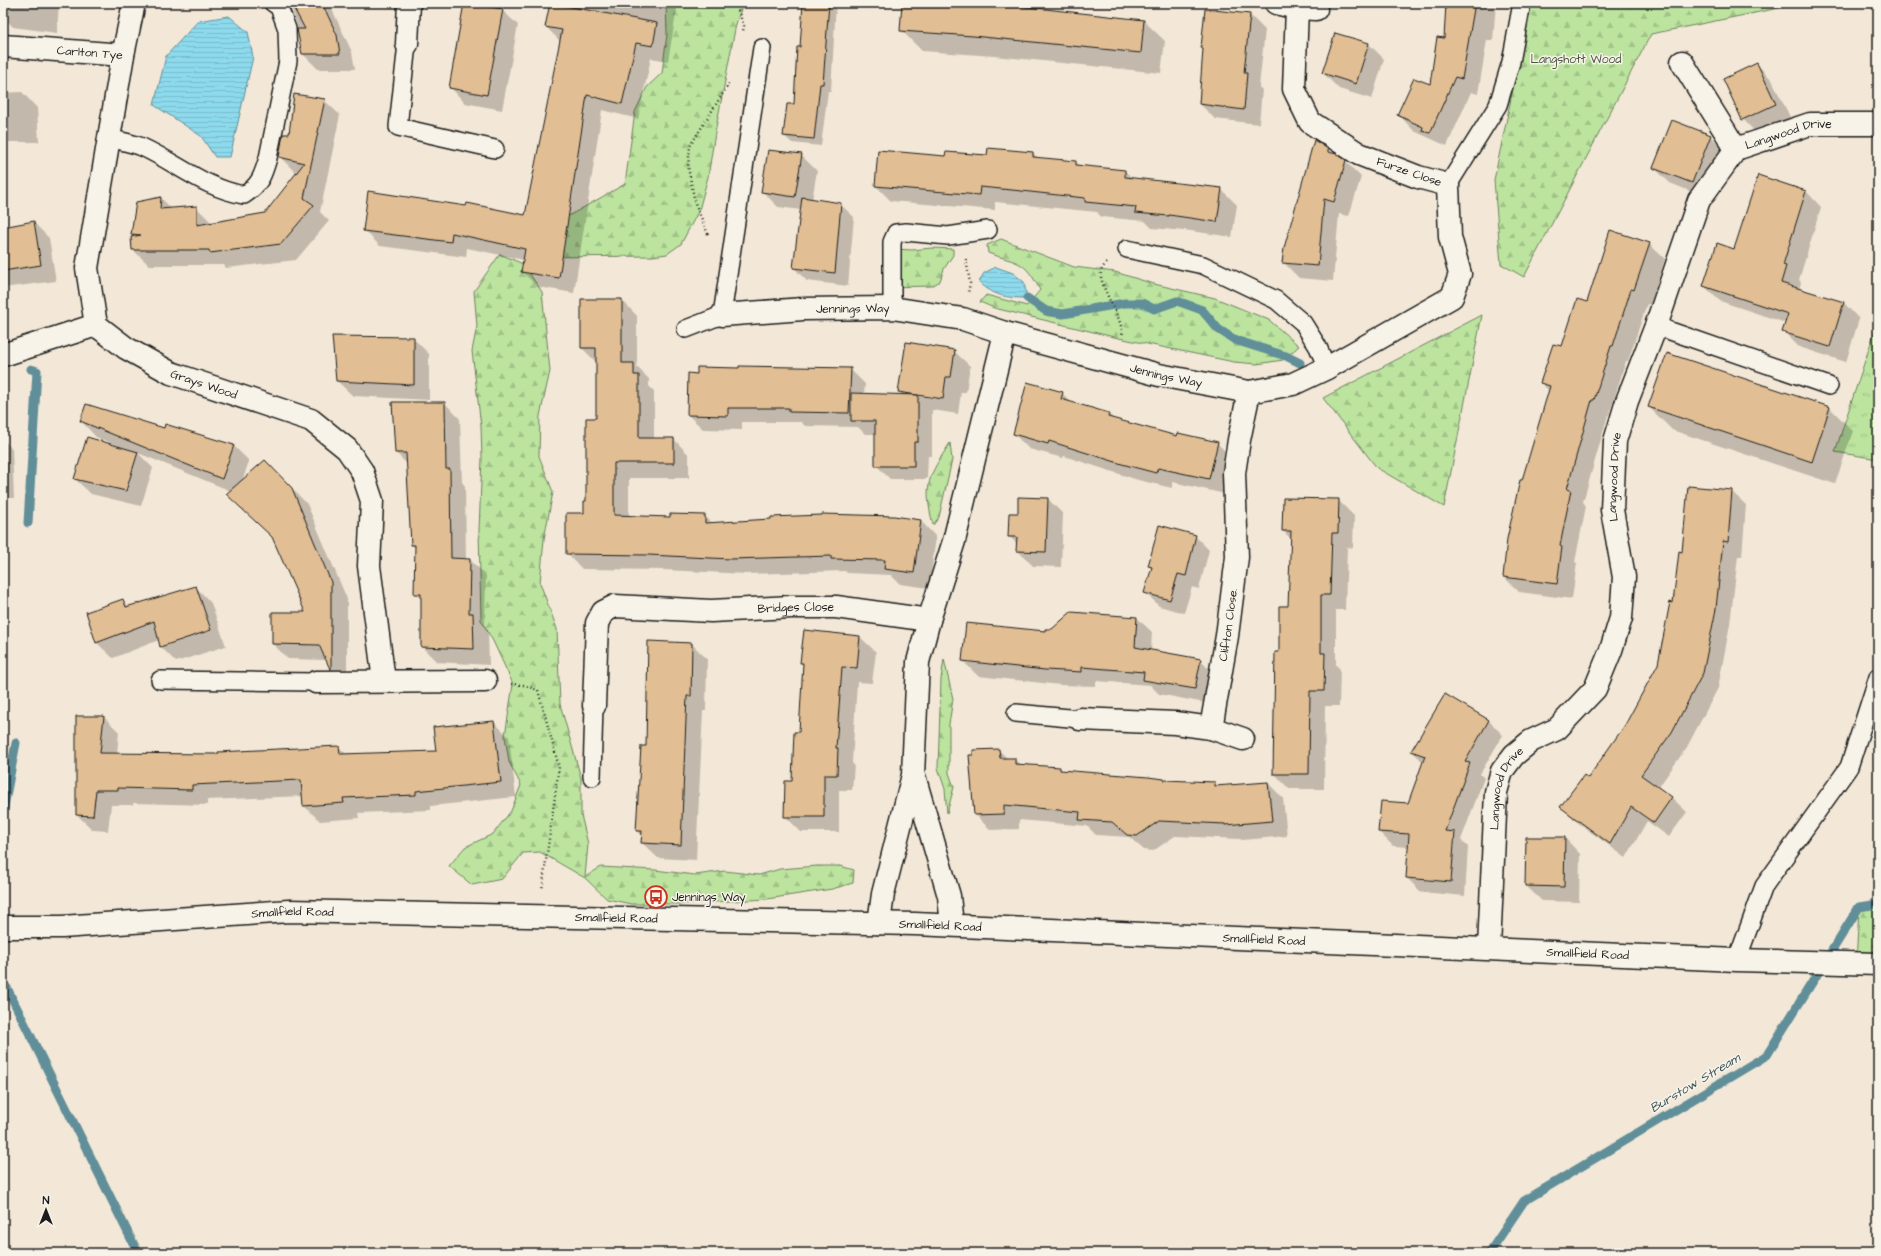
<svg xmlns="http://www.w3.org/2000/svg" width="1881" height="1256" font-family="'Architects Daughter',sans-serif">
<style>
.grass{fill:url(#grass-tufts);stroke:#6c805e}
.forest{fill:url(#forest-firs);stroke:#6c805e}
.water{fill:url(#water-rules);stroke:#608e99}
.shadow{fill:#0003}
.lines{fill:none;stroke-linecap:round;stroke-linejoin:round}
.stream{stroke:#608e99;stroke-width:9}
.building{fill:#e1be93;stroke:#1c1c1c}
.lane-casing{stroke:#1c1c1c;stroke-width:20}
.street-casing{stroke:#1c1c1c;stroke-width:25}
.secondary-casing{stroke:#1c1c1c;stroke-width:25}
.path{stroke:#1c1c1c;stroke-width:2.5;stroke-dasharray:1 3;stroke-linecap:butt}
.lane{stroke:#f7f3e8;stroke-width:17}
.street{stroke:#f7f3e8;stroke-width:22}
.secondary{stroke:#f7f3e8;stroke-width:22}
.labels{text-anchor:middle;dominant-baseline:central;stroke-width:3;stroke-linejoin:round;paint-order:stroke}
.street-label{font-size:12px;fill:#1c1c1c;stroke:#f7f3e8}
.park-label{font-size:12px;fill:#4c5843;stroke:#f7f3e8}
.poi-label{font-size:12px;fill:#1c1c1c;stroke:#f7f3e8;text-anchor:start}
.water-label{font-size:13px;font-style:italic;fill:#3e555b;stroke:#f7f3e8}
</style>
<defs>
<pattern id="grass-tufts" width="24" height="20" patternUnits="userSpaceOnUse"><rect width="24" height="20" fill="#bce49f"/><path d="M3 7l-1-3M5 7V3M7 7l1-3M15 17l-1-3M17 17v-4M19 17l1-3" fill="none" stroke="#a1c388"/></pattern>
<pattern id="forest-firs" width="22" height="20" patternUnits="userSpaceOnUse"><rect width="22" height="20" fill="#bce49f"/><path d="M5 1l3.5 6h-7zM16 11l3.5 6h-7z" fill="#a1c388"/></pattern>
<pattern id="water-rules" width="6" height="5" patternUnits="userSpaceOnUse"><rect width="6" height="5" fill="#8ddaed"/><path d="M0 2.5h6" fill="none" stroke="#79bacb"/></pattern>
</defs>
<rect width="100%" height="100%" fill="#f3e8d7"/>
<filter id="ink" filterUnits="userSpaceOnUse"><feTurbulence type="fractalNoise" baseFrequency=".025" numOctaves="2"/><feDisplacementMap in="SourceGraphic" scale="8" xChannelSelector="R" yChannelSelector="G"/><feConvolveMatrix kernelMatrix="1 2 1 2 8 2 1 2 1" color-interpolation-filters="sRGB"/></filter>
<g filter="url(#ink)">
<polygon class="grass" points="1878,321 1878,459 1835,452"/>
<g class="forest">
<polygon points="666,3 743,3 736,24 715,133 708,177 699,210 681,244 667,254 653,256 550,257 542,231 625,184 635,112 647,87 662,73 667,34"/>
<polygon points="1531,3 1804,3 1651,34 1524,277 1501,264 1494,180"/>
<path d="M1001,239l73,28 41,5 39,12 61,14 54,22 30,26 -16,14 -26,4 -23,-2 -120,-25 -120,-29 -14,-6 6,-7 41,11 13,-16c-16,-31 -21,-26 -52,-37l-1,-8z"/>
<polygon points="932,248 953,249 953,255 944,269 940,281 932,286 887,287 894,249 912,250"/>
<polygon points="500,254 523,264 542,292 550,371 540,416 539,456 553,492 544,539 540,583 557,629 560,704 581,778 581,815 588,844 585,877 601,867 655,870 695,875 725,871 759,875 780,869 817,866 840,866 854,870 853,883 832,889 767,899 678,904 631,904 607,899 585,878 540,852 523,853 502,879 472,885 449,866 465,847 493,834 511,811 521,785 509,762 505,736 513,684 493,641 481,620 479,530 482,458 481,426 472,351 477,326 474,291"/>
<polygon points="1482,315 1444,507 1377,468 1323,398"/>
<path d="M950,443l2,17 -13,57 -6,8c-10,-41 -5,-48 17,-82z"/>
<polygon points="944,659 953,699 949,724 949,773 954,787 947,813 945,789 938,768 941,679"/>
<polygon points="1878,904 1878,964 1856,964 1859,907"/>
</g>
<g class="water">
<polygon points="229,16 248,32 253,57 230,157 215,157 201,136 154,105 166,56 198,21"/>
<path d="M996,267l17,6 11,9 3,16c-21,0 -33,-2 -48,-16l5,-9z"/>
</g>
<g class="shadow">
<polygon points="3,3 59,3 57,33 13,27 3,17"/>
<polygon points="290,3 329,3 352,52 355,69 318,69 303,54 297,26"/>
<polygon points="465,3 502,10 518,25 502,110 465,103 450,87"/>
<polygon points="576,3 678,3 668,61 651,58 638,119 602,110 574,293 538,287 522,272 524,260 467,248 466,257 380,246 364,230 526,216 561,42 546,27 575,9"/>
<polygon points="804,3 836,3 831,91 828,91 821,146 792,143 784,136 795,106"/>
<polygon points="903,3 981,3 1144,21 1165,41 1161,73 994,56 922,51 901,30"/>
<polygon points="1448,3 1496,3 1493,40 1487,40 1478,94 1471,92 1447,146 1414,131 1399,115 1431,97 1445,39"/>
<polygon points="1250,15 1265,30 1259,87 1262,90 1259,124 1215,119 1200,104"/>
<polygon points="1336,34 1369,44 1384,59 1372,99 1339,89 1323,73"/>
<polygon points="1757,64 1772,80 1791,119 1758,135 1743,119"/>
<polygon points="22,92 37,108 39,142 9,142 3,137 3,93"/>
<polygon points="324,100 340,115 320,212 329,221 296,260 226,268 224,265 149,265 133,250 135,238 132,234 137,203 161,198 172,209 196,207 212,223 265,214 298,173 295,172 280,157 289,136"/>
<polygon points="1710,136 1726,151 1707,198 1670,183 1654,168"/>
<polygon points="1327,149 1332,154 1345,161 1361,177 1349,216 1339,214 1333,281 1299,278 1283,262"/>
<polygon points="1033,153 1038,158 1076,162 1080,167 1125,171 1133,179 1221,189 1237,205 1232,237 1184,230 1184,231 1152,228 1145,221 1101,217 1097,212 995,202 995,210 891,201 876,186 946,157"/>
<polygon points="801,155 817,171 812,200 840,204 854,217 848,286 807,281 794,268 801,210 778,207 762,191"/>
<polygon points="1759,177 1806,191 1821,207 1799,280 1801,282 1799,290 1844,303 1859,319 1846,362 1799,347 1783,331 1786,323 1720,301 1704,286 1735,250"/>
<polygon points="33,222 49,238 56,281 3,288 3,228"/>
<polygon points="1649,244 1665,259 1650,305 1647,304 1628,361 1626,361 1609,415 1608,415 1583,502 1586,506 1575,562 1577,563 1572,599 1519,592 1504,577 1523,481 1549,391 1541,383 1588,303"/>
<polygon points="622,300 637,316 637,367 649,379 649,386 654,391 654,439 674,439 689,455 689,478 629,478 629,516 671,518 705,516 712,523 921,521 936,537 929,588 900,584 891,575 847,573 845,571 747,574 664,570 582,569 567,553 584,514 597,419 597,363 582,348"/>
<polygon points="413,338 429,354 429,400 353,396 337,381"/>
<polygon points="954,351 970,366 966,392 961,392 958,414 932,410 932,456 928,456 927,479 890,479 876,465 876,434 865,434 858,427 805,426 801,422 742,422 742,430 703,429 688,415 698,375 850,369 865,384 864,395 903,396 899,391"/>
<polygon points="1062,393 1073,404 1109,414 1115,420 1178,437 1217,443 1233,459 1225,494 1173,482 1172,488 1138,480 1064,456 1063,458 1029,449 1014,434"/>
<polygon points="393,403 445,403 460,419 462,482 465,486 466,559 470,560 486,575 485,626 488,630 489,665 437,662 422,647 422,600 415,594 416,549 412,545 407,464 396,453"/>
<polygon points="1649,407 1830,408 1853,431 1835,484 1672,430"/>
<polygon points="81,421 164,429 233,445 249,461 242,482 281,477 307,504 347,599 347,684 330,669 326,660 288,659 273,644 306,613 274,538 231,491 138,453 153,468 141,506 91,494 75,479 118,446 96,437"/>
<polygon points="3,439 12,449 14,498 3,498"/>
<polygon points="1731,491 1746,505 1742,556 1738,556 1730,624 1718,688 1687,747 1658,788 1672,798 1687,812 1669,837 1647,821 1626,858 1577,822 1562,807 1588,779 1626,725 1659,664 1674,604 1683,553"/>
<polygon points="1048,499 1063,514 1061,567 1033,566 1017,550 1017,544 1009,536 1019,514"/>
<polygon points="1338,500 1354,516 1353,548 1347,547 1345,610 1336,610 1336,665 1340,669 1339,706 1325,706 1324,789 1289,789 1274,773 1280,653 1289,607 1291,539 1283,531"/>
<polygon points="1195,536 1209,550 1199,589 1192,587 1184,613 1159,606 1145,592 1152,569 1149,566"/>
<polygon points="196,587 211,603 226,646 176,662 161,647 159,640 113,658 97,643 87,613 123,600 129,607"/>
<polygon points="1071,613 1137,618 1152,632 1151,651 1200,660 1215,675 1210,704 1159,694 1150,685 1096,681 1096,686 1060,685 978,676 963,661 1053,630"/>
<polygon points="804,631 860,637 876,652 872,683 857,682 852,763 854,765 852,790 839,790 839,832 801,832 785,816 793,782 800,733 804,665 801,663"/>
<polygon points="692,644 707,659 706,711 703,711 696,860 658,858 642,843 642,837 637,831 647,747"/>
<polygon points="1445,695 1489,721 1503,735 1480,774 1484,778 1461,840 1468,847 1465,896 1421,892 1407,878 1409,847 1393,846 1379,832 1409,804 1424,763 1412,751"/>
<polygon points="77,717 104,717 119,732 117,754 219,755 339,747 347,755 437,752 494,722 509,737 516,797 431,806 431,810 358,813 359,818 320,821 304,806 303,796 207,800 207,805 133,803 133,805 111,805 108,831 93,830 77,815"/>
<polygon points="999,750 1008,759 1014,759 1021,765 1060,768 1063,771 1165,781 1214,783 1218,787 1268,783 1283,798 1287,836 1242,840 1240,839 1175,836 1153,851 1144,850 1129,837 1096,835 1087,826 1019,820 1019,829 990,830 975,814"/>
<polygon points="1565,838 1580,854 1579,902 1542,901 1526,886"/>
</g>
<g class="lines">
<g class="stream">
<polyline points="1027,298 1046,311 1063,314 1125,303 1142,303 1154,309 1177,301 1202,310 1218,329 1235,340 1286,356 1300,363"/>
<polyline points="28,523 37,371 31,369"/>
<polyline points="3,812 16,743"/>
<polyline points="7,988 138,1253"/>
<polyline points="1489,1253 1524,1201 1767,1055 1859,907 1878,904"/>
</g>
</g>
<g class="building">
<polygon points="291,3 322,3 337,35 340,54 302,54 297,29 305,29"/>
<polygon points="464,3 503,9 487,95 449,88"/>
<polygon points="550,3 657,23 653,46 636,43 622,104 587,95 559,278 521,272 525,249 452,233 451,242 363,231 368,191 466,206 467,203 525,215 562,30 545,27"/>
<polygon points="803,3 829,3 823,84 820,84 814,139 783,136 787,104 794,104 797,47 800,47"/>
<polygon points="902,3 991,3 1144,20 1141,53 973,36 900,31"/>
<polygon points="1446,3 1475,3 1462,79 1455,77 1430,133 1422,131 1423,127 1397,115 1414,78 1430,84 1437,37 1444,38"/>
<polygon points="1205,9 1250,14 1244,73 1247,73 1244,110 1199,104 1203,49 1201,48"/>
<polygon points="1335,33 1369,43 1356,84 1322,73"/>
<polygon points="1757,63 1776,104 1742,120 1723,79"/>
<polygon points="294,94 325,99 304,198 314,205 281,244 210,253 209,250 132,250 131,237 141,235 131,234 136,202 161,197 160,209 197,206 197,225 265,213 304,163 279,157 283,134 289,134"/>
<polygon points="1672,120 1711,135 1692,183 1653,168"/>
<polygon points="1314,140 1328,149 1328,152 1337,154 1346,160 1334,202 1324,199 1318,266 1282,263 1284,248"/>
<polygon points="988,148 1033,152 1033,157 1076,161 1076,165 1125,170 1125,177 1222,188 1217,222 1169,215 1169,216 1135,213 1136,207 1085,202 1085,198 1012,190 980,187 979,195 875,186 878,150 945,156 946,152 987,155"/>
<polygon points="768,150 802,154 795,197 761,192"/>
<polygon points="1758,175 1806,191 1783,265 1786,266 1781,283 1844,302 1830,347 1782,332 1788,314 1703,286 1717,243 1734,249"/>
<polygon points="802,197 841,203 835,273 793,268"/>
<polygon points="34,221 41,265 3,271 3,227"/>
<polygon points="1610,230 1650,243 1634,290 1631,289 1613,346 1611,346 1594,400 1592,400 1567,489 1571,490 1560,546 1562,547 1557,584 1503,577 1507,539 1520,480 1522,480 1550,386 1540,383 1553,344 1562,346 1577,299 1587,302"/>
<polygon points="581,299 622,299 622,363 634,363 634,375 639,375 639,438 674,438 674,463 614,463 614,515 670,517 670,514 705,515 705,523 771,519 771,517 822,515 822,514 894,516 921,520 914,573 884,569 885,560 831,559 831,556 731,559 648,555 566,554 566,513 584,513 584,501 586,501 586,418 596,418 596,348 581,348"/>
<polygon points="332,336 414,337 414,385 336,381"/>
<polygon points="906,342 955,350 951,377 946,377 943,399 898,392"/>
<polygon points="1667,353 1830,407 1812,462 1648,407"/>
<polygon points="739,366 851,368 849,413 789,412 789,408 728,408 728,416 687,415 688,373 697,374 697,367 739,368"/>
<polygon points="1027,382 1063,392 1061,399 1109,413 1108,417 1177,436 1178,433 1218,442 1209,479 1158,468 1156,473 1122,464 1049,441 1048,444 1013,434"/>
<polygon points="851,393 918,395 918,442 914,442 914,466 875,466 875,421 851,421"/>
<polygon points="392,402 445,402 446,469 450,469 451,558 470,559 469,613 473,613 474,649 421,647 421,594 414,594 415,545 411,545 406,453 395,453"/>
<polygon points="86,404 164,428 165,424 234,445 222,479 80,421"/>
<polygon points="87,437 138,452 126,491 74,479"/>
<polygon points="265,460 292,488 331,582 331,669 330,669 319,645 272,644 272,612 305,612 272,537 226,494"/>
<polygon points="1688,486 1732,490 1728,542 1723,541 1716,609 1703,673 1672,732 1641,775 1672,797 1654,823 1631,807 1610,844 1560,807 1584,775 1588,778 1625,725 1658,664 1670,602 1673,603 1679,551 1682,552"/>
<polygon points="1018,497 1048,498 1046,552 1016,551 1017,537 1008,537 1009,513 1018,513"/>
<polygon points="1283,498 1339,499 1338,533 1332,533 1330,595 1321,595 1321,653 1325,653 1324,691 1310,691 1309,774 1273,774 1275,652 1279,652 1279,606 1288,606 1291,531 1282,531"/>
<polygon points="1159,525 1196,535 1186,576 1178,574 1170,600 1144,593 1152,567 1148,566"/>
<polygon points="196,586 211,630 160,647 154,621 96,643 86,612 123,599 126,607"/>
<polygon points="1071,612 1137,617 1135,647 1201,659 1195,689 1143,680 1144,672 1082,667 1082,672 1045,670 962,661 966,623 1045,631 1045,629 1052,629"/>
<polygon points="804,630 860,636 857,668 842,667 836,748 838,748 837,775 824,775 824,817 784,817 785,781 792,781 794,732 799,732 803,663 800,663"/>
<polygon points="648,641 692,643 691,696 687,696 685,743 681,845 641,843 642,831 636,831 641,746 646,746"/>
<polygon points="1445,694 1489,720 1465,762 1470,763 1445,831 1455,832 1451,882 1406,878 1409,834 1378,832 1381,801 1408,803 1425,756 1411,751"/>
<polygon points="76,716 104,716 100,753 218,754 218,752 339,746 340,754 436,751 433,727 494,721 501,782 416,791 416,795 343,798 344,803 303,806 301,780 192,785 192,790 118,788 118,790 96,790 93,816 76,815"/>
<polygon points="999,749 1000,758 1015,758 1015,764 1060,767 1060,770 1148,777 1164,779 1164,780 1215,782 1215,786 1268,782 1272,821 1225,825 1225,824 1159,821 1137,836 1127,835 1112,822 1079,820 1080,812 1004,805 1004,814 974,815 969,755 973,755 973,750"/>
<polygon points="1526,837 1565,837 1564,887 1525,886"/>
</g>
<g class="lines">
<g class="lane-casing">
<g id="lane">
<polyline points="407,44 398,127 495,149"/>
<path d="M109,138c11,3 23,5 33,9 35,16 64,42 102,48 16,-10 19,-20 24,-37l20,-97 -1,-32 -8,-22 -6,-4"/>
<polyline points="1448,185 1498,105 1511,62 1522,3"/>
<polyline points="1127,249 1203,265 1276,300 1303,323 1318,347 1327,368"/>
<polyline points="892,308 892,242 896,233 906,232 948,236 988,230"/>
<polyline points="1656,326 1829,386"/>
<polyline points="686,329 722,315 762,48"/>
<polyline points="160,680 316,682"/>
<polyline points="1016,713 1080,719"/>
<polyline points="592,777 594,706"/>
<polyline points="1737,960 1764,886 1849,767 1878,677"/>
</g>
</g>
<g class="street-casing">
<g id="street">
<path id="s1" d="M134,3l-11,52 -36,213 9,57 30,23 45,25 140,47 36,29 15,22 10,30 -3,65 15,115"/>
<polyline points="1297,8 1316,9"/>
<polyline points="407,44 409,3"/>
<path id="s2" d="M3,46l120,9"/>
<polyline points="1682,62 1736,149"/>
<path id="s3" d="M722,315l81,-6 89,-1 71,11 42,14 154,42 90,17 44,-8 34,-16 125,-71 8,-23 -10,-37 -2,-52 -30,-8 -59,-23 -49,-32 -16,-33 3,-81 -21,-5"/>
<polyline points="3,355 96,325"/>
<polyline points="316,682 485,681"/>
<path id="s4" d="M594,706l3,-83 6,-11 12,-6 96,5 80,-4h45l93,13"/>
<path id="s5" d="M1080,719l95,4 36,5 16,-92 10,-79 -3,-84 5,-33 10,-48"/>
<polyline points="1211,728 1243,739"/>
<polyline points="914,776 949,896 952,925"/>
<polyline points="879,923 883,894 913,775 918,662 929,620 954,541 1005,333"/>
<path id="s6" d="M1489,948l7,-156 6,-21 12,-16 17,-14 26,-12 38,-40 16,-39 10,-32 3,-41 -12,-67 3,-69 12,-40 29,-75 43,-126 37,-51 74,-25h68"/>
</g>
</g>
<g class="secondary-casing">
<g id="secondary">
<path id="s7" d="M3,927h59l227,-16 626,13 822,36 141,4"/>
</g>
</g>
<g class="path">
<polyline points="735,3 744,26 743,31"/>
<polyline points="708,234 695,203 688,167 690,146 730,82"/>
<polyline points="966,259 970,283 968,293"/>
<path d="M1107,263c-4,3 -7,8 -6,14 4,20 20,38 22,59"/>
<polyline points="511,684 523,685 538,690 559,767 542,890"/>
</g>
<use href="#lane" class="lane"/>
<use href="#street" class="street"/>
<use href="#secondary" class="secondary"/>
</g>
</g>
<defs>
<g id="bus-ring" transform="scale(1.15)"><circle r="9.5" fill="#f7f3e8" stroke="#c8321e" stroke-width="1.5"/><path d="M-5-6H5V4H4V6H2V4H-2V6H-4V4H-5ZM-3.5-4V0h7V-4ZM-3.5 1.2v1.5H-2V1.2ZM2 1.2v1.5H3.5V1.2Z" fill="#c8321e"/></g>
</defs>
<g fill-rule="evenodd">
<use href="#bus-ring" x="656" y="897"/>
</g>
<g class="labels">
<g class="street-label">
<text stroke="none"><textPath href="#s2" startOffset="87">Carlton Tye</textPath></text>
<text stroke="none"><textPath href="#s6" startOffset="931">Langwood Drive</textPath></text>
<text transform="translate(1409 172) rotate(19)">Furze Close</text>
<text stroke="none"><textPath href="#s3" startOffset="131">Jennings Way</textPath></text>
<text stroke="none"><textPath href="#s3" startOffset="453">Jennings Way</textPath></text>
<text stroke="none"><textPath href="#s1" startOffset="451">Grays Wood</textPath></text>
<text stroke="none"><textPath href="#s6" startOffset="522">Langwood Drive</textPath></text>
<text stroke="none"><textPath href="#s4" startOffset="290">Bridges Close</textPath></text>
<text stroke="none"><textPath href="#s5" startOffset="236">Clifton Close.</textPath></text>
<text stroke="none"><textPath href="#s6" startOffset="163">Langwood Drive</textPath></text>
<text stroke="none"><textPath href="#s7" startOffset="290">Smallfield Road</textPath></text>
<text stroke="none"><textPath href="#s7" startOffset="614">Smallfield Road</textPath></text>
<text stroke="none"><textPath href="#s7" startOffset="938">Smallfield Road</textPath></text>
<text stroke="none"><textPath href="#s7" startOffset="1262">Smallfield Road</textPath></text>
<text stroke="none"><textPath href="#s7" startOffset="1586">Smallfield Road</textPath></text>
</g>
<g class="park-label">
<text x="1576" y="59">Langshott Wood</text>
</g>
<g class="poi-label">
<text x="672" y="897">Jennings Way</text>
</g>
<g class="water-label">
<text transform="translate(1695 1083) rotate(-31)">Burstow Stream</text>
</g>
</g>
<rect width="1881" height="1256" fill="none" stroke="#f7f3e8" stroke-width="16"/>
<rect x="8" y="8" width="1865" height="1240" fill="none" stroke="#1c1c1c" stroke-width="1.5" filter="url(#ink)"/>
<g transform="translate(46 1210)" stroke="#f7f3e8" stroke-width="3" paint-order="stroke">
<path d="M0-3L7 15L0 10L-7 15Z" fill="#1c1c1c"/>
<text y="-6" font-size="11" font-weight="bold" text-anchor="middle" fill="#1c1c1c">N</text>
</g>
</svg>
